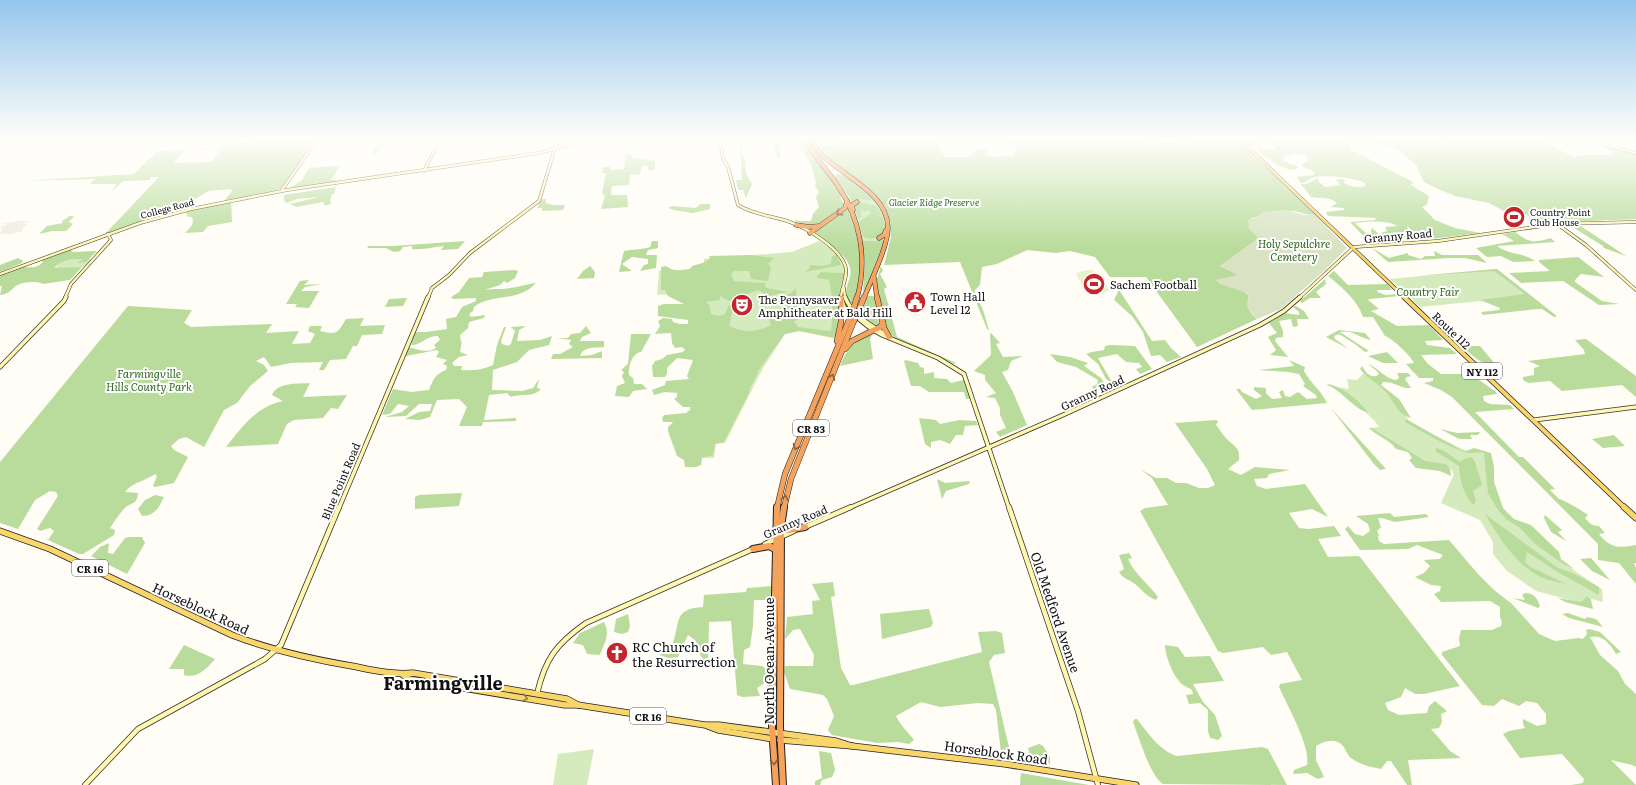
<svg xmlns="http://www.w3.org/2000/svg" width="1636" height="785" font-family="Literata,serif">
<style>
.green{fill:#d5ebbd}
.forest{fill:#b9dc9c;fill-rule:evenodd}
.cemetery{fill:#d9e3c4}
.pitch{fill:#e6f2cf}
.plaza{fill:#f1ede2}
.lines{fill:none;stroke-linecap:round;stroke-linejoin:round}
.secondary-far2-casing{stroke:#333;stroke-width:3.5}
.secondary-far1-casing{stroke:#333;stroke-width:5}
.secondary-casing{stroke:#333;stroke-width:6}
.primary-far2-casing{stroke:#222;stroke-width:4}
.primary-far1-casing{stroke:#222;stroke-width:5.5}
.primary-casing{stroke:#222;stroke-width:7}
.highway-far2-casing{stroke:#222;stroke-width:5}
.highway-far1-casing{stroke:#222;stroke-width:6}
.highway-casing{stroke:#222;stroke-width:8}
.secondary-far2{stroke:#fff6b0;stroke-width:2.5}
.secondary-far1{stroke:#fff6b0;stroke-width:3.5}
.secondary{stroke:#fff6b0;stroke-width:4.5}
.primary-far2{stroke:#f9d66b;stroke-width:3}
.primary-far1{stroke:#f9d66b;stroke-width:4}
.primary{stroke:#f9d66b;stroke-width:5.5}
.highway-far2{stroke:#f5a25d;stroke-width:4}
.highway-far1{stroke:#f5a25d;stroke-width:5}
.highway{stroke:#f5a25d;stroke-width:6}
.highway-bridge-casing{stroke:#222;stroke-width:6;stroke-linecap:butt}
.highway-bridge{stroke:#f5a25d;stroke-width:5}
.oneway{stroke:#8e613b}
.oneway2{stroke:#917d42}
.labels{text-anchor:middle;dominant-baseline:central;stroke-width:4;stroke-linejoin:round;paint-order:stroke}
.far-park-label{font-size:9px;font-style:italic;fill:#2f6b1f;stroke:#fff}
.far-street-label{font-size:9px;fill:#111;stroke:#fff}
.far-poi-label{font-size:9px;fill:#111;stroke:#fff;text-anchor:start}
.shield{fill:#fff;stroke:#585858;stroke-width:1}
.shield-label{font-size:10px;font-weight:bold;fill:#111}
.street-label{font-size:11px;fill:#111;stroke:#fff}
.park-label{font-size:11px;font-style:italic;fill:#2f6b1f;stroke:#fff}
.poi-label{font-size:11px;fill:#111;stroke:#fff;text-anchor:start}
.near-street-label{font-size:13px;fill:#111;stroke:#fff}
.near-poi-label{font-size:13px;fill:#111;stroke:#fff;text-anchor:start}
.near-district-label{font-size:18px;font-weight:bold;fill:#111;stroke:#fff}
</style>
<rect width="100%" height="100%" fill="#fffdf5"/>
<g class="green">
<path d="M872,195c17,19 15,31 11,54h-22l-4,-22 -11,-29z"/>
<polygon points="819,241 831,248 844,262 845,274 839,296 840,309 837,339 799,331 785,334 763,368 725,443 716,444 714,458 703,458 702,399 705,292 657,295 659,271 704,269 704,259 792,252"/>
<polygon points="74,259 91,259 84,267 54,269 62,261"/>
<polygon points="1496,269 1531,296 1420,307 1390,279"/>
<path d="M1364,373l26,19 20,31 58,29 9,-2 10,4c3,13 3,30 8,42 13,28 80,76 107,93l1,13 -11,-3 -7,5 -49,-13 -29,-20 -14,-17v-12l-13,-22 -39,-17 13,-29 -3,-5 -26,-6 -54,-35 8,-1 -5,-7 -37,-33 12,2 -2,-10 10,1z"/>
<polygon points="594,749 587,785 553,785 558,754"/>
</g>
<g class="forest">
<path d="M316,138l-35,50 -4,2 -53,11 8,-10 -1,-2 -23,2 -26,16 4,2 -81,25 54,-57h-9l1,3 -28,1 -13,12 7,-9h-27l5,-5 -70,2 109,-7 23,-23 61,-3 5,-5zM221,149l-10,13 -38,1 13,-13z"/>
<path d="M380,138h21l-1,3c9,1 16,-3 26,-3l-3,4 -7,2 -23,-2 -13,7 -4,5h-4z"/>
<polygon points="461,138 515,138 517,140 509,142 479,143 481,139 475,139 471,143 459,144"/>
<polygon points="775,138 780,138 781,142 791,142 780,145 781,155 778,159 771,143 743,144 741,151 745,159 746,173 752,184 746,198 743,190 738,190 736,180 742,180 740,142 772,141"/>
<path d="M794,138h8l8,14 30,40 1,8 4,4c-13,12 -35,32 -51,15l6,2h11l2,-7 6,-7 -3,-10 3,-5 -4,-6 1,-3c-2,-6 -2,-10 -4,-16 -4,-11 -12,-19 -18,-29z"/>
<path d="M812,138l12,7h10l4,-4v-3h99l4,13 4,6h22l7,-3 -1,-2 6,-3h9l2,2 -6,2 8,4 21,-2 4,-7 -2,-4 -15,-1 12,-5h133l4,5 86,-4 80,76c-9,0 -14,-3 -22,-4 -14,0 -29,4 -42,7l-2,10 10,10 -39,28 19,9 5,17 5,3c-3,12 -1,16 8,24l-60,28 -51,-70h-36l-15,-20 -25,-6 -14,2 -29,-3 -30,14 -15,3 -2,18 -5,5 -1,4c9,11 11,23 15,36l-2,-1 -27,-67 -76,3 7,-28 -2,-19 -4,-11 -24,-24 -29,-22z"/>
<path d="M1244,138h190l2,3 11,1v-2l9,1 -1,-2 4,-1h80l34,19 9,-2h29v-4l-7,-4 1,-1 31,7v66l-71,3 -18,-2h-2l-1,4 -18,2 13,-4 -17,-10h-16l-17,-9 -34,-7 -17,-7 -14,-7 -8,-17 -18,-15 -20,-6 -27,-1 -2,2 1,4 63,33 -2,3 18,11 -2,9 -5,2 13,13 20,8 25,5 -57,7 -16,-14 2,7 7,8h-5l-17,-9 -2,4 5,5 -5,2 -11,-10 6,-2 -2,-4 13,-1c-11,-6 -31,-5 -43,-3l12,11h3l2,-6 18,16h-19l-21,-22 25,-2 1,-2 -48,-2 -2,-4 18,-2v-2l-13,-1 6,-4c-8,-7 -16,-4 -26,-6l-10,-13h6l11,-6 1,4 6,5 15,-2 -4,-6 9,1 -1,3c7,4 14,5 21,3v-3c-10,-6 -39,-8 -50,-6 -6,1 -8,6 -14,6l-4,-6 18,-2 -3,-5 -9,-3 -1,-3 6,-3 -1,-4c-9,-6 -13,-4 -23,0l-1,4 14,5 1,2c-12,7 -35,-13 -43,-20l21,2c-4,-6 -8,-9 -16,-7l2,4h-12z"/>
<polygon points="629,154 633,158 655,161 655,170 648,170 648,166 642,166 640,174 630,175 629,185 612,186 611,195 627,195 628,207 601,209 605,196 602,193 606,173 602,173 603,167 610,167 611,170 624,169 626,157 623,155"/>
<polygon points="340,166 331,180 339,181 290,188 302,180 309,168"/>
<path d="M836,174c9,-1 33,20 38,27l-16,-2 -6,2 -17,-24z"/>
<polygon points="336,187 334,194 332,194 330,202 332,202 329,205 324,205 324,202 296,207 290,204 319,197 318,197 297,199 287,203 284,201 284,195"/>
<polygon points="542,199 546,199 546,203 553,205 565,205 563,210 542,211 542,208 537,208"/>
<path d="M231,201l1,21 -24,4 -5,6 -18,1c5,-5 10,-9 7,-16h-4l-3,-6z"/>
<polygon points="861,202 877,206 885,224 882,236 870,239 863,237 859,222 871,213 868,210 865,212 861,209 861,217 858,219 854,205"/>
<polygon points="700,204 710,204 710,209 693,213 674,210 668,208 672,206 696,208"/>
<path d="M848,209c4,5 5,12 6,17 6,25 12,56 -3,79h-2c-8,-18 4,-25 1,-37 -4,-17 -26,-23 -35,-36z"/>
<polygon points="70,216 74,216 69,222 73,224 66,231 52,231 39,234 47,226 63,223 62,221"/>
<polygon points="1569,225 1579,225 1626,256 1604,248 1603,246"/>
<path d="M1515,232c14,11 20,11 36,6l4,4 -58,4c14,10 26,6 38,15l-22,1 -12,-6 -14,1 -11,-9 38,-7 -12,-7z"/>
<polygon points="880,239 884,241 869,281 863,292 865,261 862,241 881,241"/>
<path d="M465,241l-7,8 -17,1 3,-4c-12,1 -20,4 -32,3v-3l-9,1 -3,4 -6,1 -8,-4h-19l2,-2h24z"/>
<path d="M652,241h6v7l-10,2 -2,5h11l-1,13 -16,3 4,-6 4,-1v-5l-16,-2 -10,7 10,7 -13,1 5,-21c8,-2 18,-1 26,-4z"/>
<polygon points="1372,248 1389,258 1408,253 1408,255 1421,259 1425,256 1435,256 1434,251 1442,255 1478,255 1487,263 1465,258 1450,258 1388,262"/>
<path d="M70,249l3,3 24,-1 -11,11 -9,1 6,-4c-12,0 -20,0 -29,9l28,-1 -12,13 -27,4c-5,-3 -18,-2 -23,0 -9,3 -8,10 -20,11l2,-9h-2v-11c6,-2 15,-7 21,-8 9,0 14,2 21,-4l1,-4z"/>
<path d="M751,255l23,3 -6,6 3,4 -3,13 -17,-2 -2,-8h-15l-3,3 3,7 32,2 -1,3 2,2 21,4 -19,4 -11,-6 -29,11 -9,-5v4l-14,2 4,4 1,8 8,2 6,-2 4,-9 4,3 -4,18c15,7 28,7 42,-1l-3,-9 6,-2 -1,-3 21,-8 -1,-3 -14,-4 12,-3 5,-5 2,32 -4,1 4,6 31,4 2,-1c2,-17 2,-34 -2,-50l-11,-2 -1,-2 4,-4 22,1 2,2c-9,13 -4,27 -5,41 0,7 -3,15 -4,22l-37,-7 -14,3 -27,37c-1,8 -8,13 -9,22l-25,49 -9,2 -2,11 -11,3 -1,7 -5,2h-11l-1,-7 -7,-4 -9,-25v-4l5,-5h-10l-1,-4 2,-3 22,-2 4,-3v-3h-7l-9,-8 3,-2v-4l-12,-1 -11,3 -2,-5 13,-5 1,-4 23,-2 -2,-3 6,-16 -16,-2 -10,10v6l-2,3h-12l-1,-11 3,-5 7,-2 5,-4 16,-3 2,-3 -4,-2 -6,1 -3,-5 -1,-10 -16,1 5,-8 -2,-5 5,-3 9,1 1,3 7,2h8v-4l-30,-4v-10l6,-2h20l-16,-8 -3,-6h-4v-23l5,-1c7,6 16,4 24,3l2,-3 14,-4 4,-4 -1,-2z"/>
<polygon points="837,255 841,265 805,272 809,269 810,265 822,266 831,264 832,256"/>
<polygon points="1578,257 1604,277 1581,274 1575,280 1575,282 1602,301 1619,304 1599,305 1563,281 1521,283 1509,273 1550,271 1539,262 1539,260"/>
<polygon points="18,258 23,261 22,263 0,272 0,265"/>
<polygon points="590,266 595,272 594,278 577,279 583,271"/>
<polygon points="881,266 883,271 880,274 887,287 884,289 897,337 956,363 954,364 897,340 887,330 876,282"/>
<polygon points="1497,269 1557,316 1554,317 1542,309 1537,309 1483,315 1481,312 1499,310 1500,308 1480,300 1525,294 1494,271 1415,276"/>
<path d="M515,270l3,1 -3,7 -8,5 -3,-2 -4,4 -16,5c9,-2 17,0 26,-2 9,-1 17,-4 26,-5 -18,20 -45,10 -62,24l-1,4 -4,3 2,3 14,-2 -1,3 -15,4 -1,6 -8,7 1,7 1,-1 -2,11 8,3 -9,2 -7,6 2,3h8l-1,4c11,1 21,0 32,-5l4,-20 7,-18h2l-5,14 1,3 6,2 3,-2 4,-13 -4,-4 15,-1 -7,4 -2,11 23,-1 12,-4 -3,9 -20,5 -12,12 -24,8 -1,20 30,1 11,-3 6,-9 -2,9 4,1c-8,9 -19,4 -30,8l-4,-4 -18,2 -5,25 32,-2v3l-33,1 -1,4h-23l8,-19 -8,-8 -22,1 -7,17 -10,3 -15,-1 14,-7 11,-1 2,-7h-13l-13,12 -21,1 17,-5 7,-6 -11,-2 -8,10 -8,1 11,-26 18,3 18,-2c4,-10 6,-16 17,-20l1,-4 -4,-2 4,-4 -11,-3 3,-5 -2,-2 -31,6 2,-9c10,2 18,7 28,1l-2,-3 6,-5 -2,-4c-11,-1 -16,9 -27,9l4,-13h11l21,-3 -1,-10 10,-2 6,-10 14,-6v-3l-23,1 -2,-2 8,-5 10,-14 13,-1 2,-5z"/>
<path d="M1334,271l14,14 39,-1 5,6h-14l-1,2 9,3 11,-1 2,2 -29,3 -2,1 11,9 -8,2 26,15 32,-1 14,15 -18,1 2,4 23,3 7,6 -36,1 7,9 13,10h30l25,18 1,2 -14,2 1,5 6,3 20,1 4,4 -39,3 44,45h4l32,32 -5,1 9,9c4,0 25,13 29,16l-3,3c4,5 7,8 14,8l6,7 -6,1c12,15 20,14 37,11v18h-2l2,5v16l-17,-21 -21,-3v-16l-146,-147 -11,-7 -17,-7 9,-2v-3h-14l-13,-14 8,-1c-3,-7 -22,-25 -29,-27l-12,-19h-10c-5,-16 -22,-31 -35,-41z"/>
<polygon points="1325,279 1326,284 1316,292 1321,298 1310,298 1302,303 1307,309 1300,301"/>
<polygon points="309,280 304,285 322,284 305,287 301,291 319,291 309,308 295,307 297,304 286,304 300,281"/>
<polygon points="1116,285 1152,341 1165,340 1171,348 1181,357 1167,362 1160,355 1151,356 1143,332 1132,316 1114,300 1118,292"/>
<polygon points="867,296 874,296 879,324 877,326 861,316"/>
<polygon points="407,298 403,306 385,307 389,299"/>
<path d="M128,306l64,4 -8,13 7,4 81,-3 -6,9 33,-2 -7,13 18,-1 5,-9 -7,-3 2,-5h12l-2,5c17,4 17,3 26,-12l18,-1 -4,8 25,-1 -3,9 -20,1 -5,11h-4l-7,13 -16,1 -6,10h-5l4,-8 -32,1 -20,4 -7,-10 -8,4 8,4 4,6 -18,15 -13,17 -13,7 -20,37 -18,-10 -7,2 -8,7 3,4 14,7 -14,26 -19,4 -2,-1 4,-10 -2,-2c-9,7 -23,8 -30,18l13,1c-1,12 -6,9 -12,14 -4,3 -12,15 -16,21l5,2 -1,5 -31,19h-4l-31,-14 6,-9 -4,-3 -10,3 -3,-2 21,-33 -2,-4 -6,-1 -15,9 -17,29 -18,-6v-61z"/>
<polygon points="1296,306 1304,311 1309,319 1297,319 1298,326 1293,327 1291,319 1279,321 1283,331 1283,337 1276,338 1275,341 1288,357 1270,355 1276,350 1268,337 1277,333 1269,323 1284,313 1299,315 1299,312 1293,307"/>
<path d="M586,326l5,7 -9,4 -2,4h24v6c-8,1 -21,-1 -24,9l12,-1 10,-4v7l-51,1 2,-5h7l13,-7 -4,-3 2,-4 -14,-2h11l3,-4 9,-1z"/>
<path d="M1339,330l26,3 6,7c-11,-2 -19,-11 -31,-8l29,19 -4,1 -10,-8 -16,-10 -5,2 1,3 14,10 -23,-12z"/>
<path d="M870,333l2,2 -2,4 3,20 -33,7c6,-16 14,-25 30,-33z"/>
<polygon points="991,333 1000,343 996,344 1003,357 1023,356 1011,361 1008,370 1002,372 1012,390 1027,425 1000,437 996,432 1006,428 1000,415 1000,408 995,398 986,397 996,393 985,380 985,375 974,371 991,355 990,334"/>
<path d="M631,334h20l-10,18c-9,1 -13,15 -12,23l4,3 1,6h8l5,5 -14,2 -4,6 -14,-1 2,-10 8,-3 -3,-7 2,-4 -3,-2 7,-6z"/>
<polygon points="1586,339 1636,376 1636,397 1622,385 1562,391 1550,381 1528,383 1523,380 1523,377 1534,375 1534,368 1540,366 1528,361 1585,354 1584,350 1575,340"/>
<polygon points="1111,345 1135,346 1152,369 1140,374 1136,369 1142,367 1139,363 1126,362 1117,354 1098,358 1113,384 1106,379 1098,364 1086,354 1092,352 1104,350 1105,346"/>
<path d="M1462,346h18l16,19c-15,0 -23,-9 -34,-19z"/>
<polygon points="1387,352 1398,363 1383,363 1368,356"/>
<polygon points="1050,354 1070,357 1088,363 1084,366 1101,378 1108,389 1099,391 1093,389 1092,387 1097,384 1098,380 1076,367 1057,362"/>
<polygon points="906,360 918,363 920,367 924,368 924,374 934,372 934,378 947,379 951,383 964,380 971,399 966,399 964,392 929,392 920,386 911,386 904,361"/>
<path d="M1289,360l16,7 -1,4c7,13 17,19 23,32l-75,7 -16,-21h4l2,3 14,7 6,-3 -8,-6v-3l12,1v5l6,6 10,-1 -3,-6 4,-2 2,6 5,1 8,-5 9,7 10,-1 -1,-3 -13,-9 2,-2 -6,-10 -11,-2 -29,-2 35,-4z"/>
<path d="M1368,364c10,4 18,15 28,16l3,-2 -2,-5h11l3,3 -4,1 -2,2 6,9c-10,1 -17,-7 -28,-6l-2,3 18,14 12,19c-14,-3 -17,-18 -26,-27 -8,-8 -18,-13 -25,-22l2,-3c4,7 7,11 15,10l2,-3z"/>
<path d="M310,383l-7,14 44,-2 -9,14 -7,-1 -8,10 -29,2 -7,4 -9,20 -52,3c16,-20 31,-41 57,-46l-11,-6c5,-13 26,-11 38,-12z"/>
<path d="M1328,384c17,4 29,15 40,28 -13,-1 -26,-22 -41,-27z"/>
<polygon points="1330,407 1386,469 1380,470 1374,464"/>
<polygon points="919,418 936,420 940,424 959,420 976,421 978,425 965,426 963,435 956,435 950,444 940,440 931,442 931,448 925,444"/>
<path d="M1406,419l55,31 5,1 8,-3 17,5 3,14v15l9,26 11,11 17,6 28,27 2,7 13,10 -11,-5 -28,-20 -16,-17 -12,-7 -9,-10 -10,-17 -4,-40c-6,-2 -10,1 -15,0 -12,-1 -52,-24 -64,-31z"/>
<path d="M1216,420l2,1 -2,4c4,5 8,12 13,16 7,6 11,8 10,19l-11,9 13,6 14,-8 35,3 -21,4 -2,4 -13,1 3,7 9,3 39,-5 23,33 -16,-8 -23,4 10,15 10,1 25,-3 7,10 -23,3 10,18 30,-1 2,1 100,129 -36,8h-9l-10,-6 -4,9 -16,6 3,7 11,5 28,-2 2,-7 6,-5 12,10 -6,3 1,8 -3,6 -8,1 19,22 11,7 -53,2 4,25h-5l-16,-24h-4l-6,8c-11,-2 -20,-4 -30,-11 -4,-3 -5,-9 -9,-13 -8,-8 -19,-3 -26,1v14l8,17 -6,2 -11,-6 -14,1 1,-4 13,-5c4,-18 -20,-60 -28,-78l1,-3 22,-4 -15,-28 -16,3 -8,-8 -40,6 -5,-2 -78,-140 5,-3 23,-3 -16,-27 -12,-9 16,9h11l9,5h10l13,5h9l7,-3 -8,-16 -32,-46z"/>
<path d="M1369,428h3l53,33 21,3 4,5 1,7 -11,-5 -24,-3 -7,-8 3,-2 -4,-6 -12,-3c-6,-9 -19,-13 -27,-21z"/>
<polygon points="1440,429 1457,433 1480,432 1478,435 1470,435 1472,439 1459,439"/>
<polygon points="1614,435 1625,446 1603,448 1592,439"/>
<path d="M1436,448c11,2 16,10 25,14l3,-3 8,-2 3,5 7,23 -9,6 3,11 -3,3c-10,-11 -13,-25 -14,-39l-24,-15z"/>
<polygon points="937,479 945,483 970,481 969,484 946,491 942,499"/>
<polygon points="462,493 459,506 415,509 415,497 419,495"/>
<path d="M155,495l9,2c-5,10 -9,19 -22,19l-4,-7 7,-9z"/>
<path d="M1390,513l4,4 32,-3 3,3 -34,5 -13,-4h-4l3,9 -4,4 2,4 -1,2 1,4 5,3 65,-4 29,34 16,16 18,14 27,30 16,7 24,-3 4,1 4,-5 -1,-4 3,-1 11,3 21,20 -5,2c-6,-10 -13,-20 -26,-17l10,18 18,16 7,13 11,10v73l-4,-2 -21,-5 25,25h-65l12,-2 1,-4 -22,-25 -42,4 -17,-24 6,-3 16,-3 -2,-4v-5l14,7 9,-2v-10l-9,-11 -11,-2 -7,5 -17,-7 -8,7 -12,-1 -40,-50v-3l18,-6 -1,-8 2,-8h31l9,-4 1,-4 -2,-5v-10l-10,-6 -49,1 -7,-8 6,-3 1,-5 -10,-1 -16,-8 9,-4 6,-7 -6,-6 16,-1 3,-4 -26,-10 -9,4 -48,1 -15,-21 3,-3 7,8 8,2 7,-5 -2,-7 -12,-8z"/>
<path d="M1485,514l73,54 15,5 26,14v8l-43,-24 -29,-19 -2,10 6,5 35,17c-9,-2 -21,-4 -29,-9 -23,-13 -39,-39 -52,-61z"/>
<polygon points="1545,515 1562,530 1558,532 1566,541 1551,532 1544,518"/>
<polygon points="129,537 142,537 145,543 127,574 91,556 100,547 109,543 108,553 113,554 125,538"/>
<path d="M1129,553l3,5 -4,1c7,16 20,24 30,38l-2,3c-10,-4 -14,-10 -21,-16 -6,-5 -11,-4 -16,-12l5,-3 -5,-14z"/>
<polygon points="1591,558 1610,580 1592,571 1580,559"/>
<path d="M833,582l2,14 -4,1 10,71 9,17h3l129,-33 -4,-20 18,-1 6,2 3,20 -11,2 -5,7 22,94 -2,1 -4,1 -4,-5 -5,-43 -3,-6 -15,-1 -38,4 -19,-5 -25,14c4,9 12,16 18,24l-5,4 -11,-2 -21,1 -45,-8 -4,-5 6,-14 -7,-17 -4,-4 -33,-6 -6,-17 1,-6h28l1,-11 -14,-26 -7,1 -8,9 2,-22 26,-3 -1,-13 8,-1 -8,-16z"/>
<path d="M772,586v14h-18l-1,26 -3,21 -6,3 -1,14 19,2 8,6 -4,10 -9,6 3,8 -18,1 -5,-2 -6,-74 -22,1 -1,45 -9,-14 -3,-12 -8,-6 -10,22 -10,1 -8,-3 3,-6 9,-4c9,-22 0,-36 31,-38l1,-12 42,-3 1,-4z"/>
<path d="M1525,593c9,0 12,5 15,13l-2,2 -25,-10 12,2 -3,-5z"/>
<polygon points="1587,596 1591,600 1593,609 1565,602 1558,598 1581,602"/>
<polygon points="927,609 929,609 933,623 931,627 882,639 880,614"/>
<polygon points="1568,613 1585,619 1587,617 1596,619 1603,627 1569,618 1562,614"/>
<polygon points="628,614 630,626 628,632 622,634 614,632 616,619"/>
<path d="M604,622c7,13 0,21 -4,33l-13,-1 -4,-9 -10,-2 7,-10z"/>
<path d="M184,645l31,14c-8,9 -17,20 -31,16v-6h-15z"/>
<path d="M1165,645l13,2 7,10 25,-1 14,25 -31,3 10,18 12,13 7,21 -4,4 -8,-2 -2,-7v-21l-8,-7 -11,1 -3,-9 7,-1 -1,-4c-4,-3 -11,-5 -13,-9 -7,-8 -14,-26 -14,-36z"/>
<path d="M1135,719h2c11,14 23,32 40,37l85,-9 6,2 19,36 -124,-1c-13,-8 -24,-47 -30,-62z"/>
<polygon points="1039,744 1043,746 1050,757 1050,764 1043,765 1032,763 1028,748"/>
<polygon points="819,751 831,753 835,770 832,777 822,780 820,785 815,785 815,781 822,778"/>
<polygon points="1021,773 1089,785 1020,785"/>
</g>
<polygon class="cemetery" points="1286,210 1305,215 1315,215 1347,248 1325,270 1281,309 1257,319 1247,308 1249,295 1247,293 1220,284 1215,280 1238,275 1220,266 1259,238 1249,228 1248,220 1260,215 1262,212"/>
<path class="pitch" d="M1091,270l10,5 8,15c-7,5 -18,4 -25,-1l-8,-15 6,-3z"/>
<polygon class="plaza" points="25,220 24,222 32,221 24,224 28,225 23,227 23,231 11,234 0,235 11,234 0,234 2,229 0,227 8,224 0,224"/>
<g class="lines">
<g class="secondary-far2-casing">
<g id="secondary-far2">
<path d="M712,138l9,7 2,14 5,8 10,38c16,10 35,11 52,17 17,6 49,26 55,43 4,11 -4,22 -4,33"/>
<polyline points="1581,138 1636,153"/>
<polyline points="424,171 441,138"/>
<polyline points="282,190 318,138"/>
<polyline points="1557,224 1586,245 1636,290"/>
<polyline points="0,274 140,223 191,209 287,190 539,153 593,138"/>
<polyline points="844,288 845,298"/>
<polyline points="65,298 71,284 111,240 108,234"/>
<polyline points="428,298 432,288 449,275 470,253 539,201 558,138"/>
<polyline points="1299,298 1354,247 1438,241 1556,224 1636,222"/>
</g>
</g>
<g class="secondary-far1-casing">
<g id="secondary-far1">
<polyline points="841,297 844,307 870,328 882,335 938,358 964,374 1009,508"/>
<path d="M845,297c7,18 24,27 40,37"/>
<polyline points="0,367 64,301 66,297"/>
<polyline points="1534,420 1636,407"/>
<polyline points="339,508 428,297"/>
<polyline points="849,508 1063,415 1260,325 1284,311 1300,297"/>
</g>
</g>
<g class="secondary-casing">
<g id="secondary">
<polyline points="1009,507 1078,711 1098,785"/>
<polyline points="805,527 851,507"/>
<polyline points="765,544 794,531"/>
<path d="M537,694c8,-35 19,-50 49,-71l167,-74"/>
<polyline points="85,785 138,729 265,659 281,645 339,507"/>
</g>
</g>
<g class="primary-far2-casing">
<polyline id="primary-far2" points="1238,138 1405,298"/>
</g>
<g class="primary-far1-casing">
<polyline id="primary-far1" points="1404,297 1625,508"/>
</g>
<g class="primary-casing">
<g id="primary">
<polyline points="1624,507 1636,518"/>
<path d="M0,531l50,18 182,86c39,15 79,24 120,31 20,4 40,9 61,7l154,26 11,6"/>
<polyline points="403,675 409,679 565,705 578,705 705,725 718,730 773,739"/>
<polyline points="707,725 719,725 836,741 852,746 1005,764 1136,785"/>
<polyline points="780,740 852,746"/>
</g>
</g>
<g class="highway-far2-casing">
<g id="highway-far2">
<path d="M804,138c9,18 23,31 34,48 22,32 30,74 19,112"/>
<path d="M809,138c5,6 10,14 15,19 21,20 64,37 64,71 0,18 -17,52 -24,70"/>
<polyline points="853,210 852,205 857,202"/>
<polyline points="796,225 809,227 819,226"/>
<polyline points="810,233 845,208 847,201"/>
<polyline points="879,238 884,235 886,230"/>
<polyline points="874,277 877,298"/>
</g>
</g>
<g class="highway-far1-casing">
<g id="highway-far1">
<polyline points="877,297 884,328 889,337"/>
<polyline points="854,307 857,297"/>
<polyline points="859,310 864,297"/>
<polyline points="837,341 841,322 841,298"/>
<polyline points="845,349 852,341 880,327 883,323"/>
<polyline points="777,508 785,474 849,320"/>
<polyline points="784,508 791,479 853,323"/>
</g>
</g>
<g class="highway-casing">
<g id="highway">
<polyline points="781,527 788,530 805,527"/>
<polyline points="753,549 769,546 775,549"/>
<polyline points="776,785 772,727 777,507"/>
<polyline points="783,785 780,727 781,527 784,507"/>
</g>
</g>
<use href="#secondary-far2" class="secondary-far2"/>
<use href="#secondary-far1" class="secondary-far1"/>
<use href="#secondary" class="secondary"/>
<use href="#primary-far2" class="primary-far2"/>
<use href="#primary-far1" class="primary-far1"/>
<use href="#primary" class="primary"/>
<use href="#highway-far2" class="highway-far2"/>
<use href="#highway-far1" class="highway-far1"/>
<use href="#highway" class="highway"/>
<g class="highway-bridge-casing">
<g id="highway-bridge">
<polyline points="849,320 854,307"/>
<polyline points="853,323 859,310"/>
</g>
</g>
<use href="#highway-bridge" class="highway-bridge"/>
</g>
<defs><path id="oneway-chevron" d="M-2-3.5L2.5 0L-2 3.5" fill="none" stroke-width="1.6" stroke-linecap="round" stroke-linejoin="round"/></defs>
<g class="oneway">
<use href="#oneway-chevron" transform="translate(839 213) rotate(143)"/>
<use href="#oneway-chevron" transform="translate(832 377) rotate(-68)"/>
<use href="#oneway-chevron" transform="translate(796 447) rotate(112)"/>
<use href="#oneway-chevron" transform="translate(785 498) rotate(-77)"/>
<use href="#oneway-chevron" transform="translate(774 762) rotate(85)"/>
</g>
<use class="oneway2" href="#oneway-chevron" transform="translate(525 698) rotate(10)"/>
<linearGradient id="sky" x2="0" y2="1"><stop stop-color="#95c6ee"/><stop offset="0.56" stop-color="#fffefa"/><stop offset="1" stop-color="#fffefa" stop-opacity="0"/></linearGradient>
<rect width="1636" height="248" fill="url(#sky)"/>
<defs>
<g id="stadium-disc" transform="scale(1.15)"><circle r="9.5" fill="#c4262e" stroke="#fff"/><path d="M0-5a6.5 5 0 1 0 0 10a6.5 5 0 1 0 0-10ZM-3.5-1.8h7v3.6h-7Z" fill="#fff"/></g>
<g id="civic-disc" transform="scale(1.15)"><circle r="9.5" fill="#c4262e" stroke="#fff"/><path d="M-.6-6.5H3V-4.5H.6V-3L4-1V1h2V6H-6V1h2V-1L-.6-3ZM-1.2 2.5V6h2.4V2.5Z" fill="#fff"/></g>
<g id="theatre-disc" transform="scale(1.15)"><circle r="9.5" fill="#c4262e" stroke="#fff"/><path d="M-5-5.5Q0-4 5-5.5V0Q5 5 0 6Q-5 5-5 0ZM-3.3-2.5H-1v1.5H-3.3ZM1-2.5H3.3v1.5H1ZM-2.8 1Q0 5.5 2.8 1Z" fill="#fff"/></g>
<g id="church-disc" transform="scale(1.15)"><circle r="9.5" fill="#c4262e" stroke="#fff"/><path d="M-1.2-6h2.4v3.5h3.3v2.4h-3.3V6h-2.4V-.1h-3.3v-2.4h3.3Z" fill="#fff"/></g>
</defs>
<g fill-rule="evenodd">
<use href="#stadium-disc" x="1514" y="217"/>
<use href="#stadium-disc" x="1094" y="284"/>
<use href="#civic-disc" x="915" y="302"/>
<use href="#theatre-disc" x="742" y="305"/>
<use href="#church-disc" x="617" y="653"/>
</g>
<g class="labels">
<g class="far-park-label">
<text x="934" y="202">Glacier Ridge Preserve</text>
</g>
<g class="far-street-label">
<text transform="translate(167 208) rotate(-15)">College Road</text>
</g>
<g class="far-poi-label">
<text x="1530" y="212">Country Point<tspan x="1530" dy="10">Club House</tspan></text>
</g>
<g class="shield">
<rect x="1462" y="363" width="40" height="16" rx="3"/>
<rect x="793" y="420" width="36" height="16" rx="3"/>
<rect x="72" y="560" width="36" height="16" rx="3"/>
<rect x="630" y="708" width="36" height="16" rx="3"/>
</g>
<g class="shield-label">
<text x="1482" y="371">NY 112</text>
<text x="811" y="428">CR 83</text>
<text x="90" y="568">CR 16</text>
<text x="648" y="716">CR 16</text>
</g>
<g class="street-label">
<text transform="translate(1398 235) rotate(-5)">Granny Road</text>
<text transform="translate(1452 330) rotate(44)">Route 112</text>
<text transform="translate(1092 392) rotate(-25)">Granny Road</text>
<text transform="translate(340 481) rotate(-67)">Blue Point Road</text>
<text transform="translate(795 521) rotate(-23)">Granny Road</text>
</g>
<g class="park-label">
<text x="1294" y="243">Holy Sepulchre<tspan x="1294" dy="13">Cemetery</tspan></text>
<text x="1428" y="291">Country Fair</text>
<text x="149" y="373">Farmingville<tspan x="149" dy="13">Hills County Park</tspan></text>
</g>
<g class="poi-label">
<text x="1110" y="284">Sachem Football</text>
<text x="930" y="296">Town Hall<tspan x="930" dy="13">Level 12</tspan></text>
<text x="758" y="299">The Pennysaver<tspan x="758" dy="13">Amphitheater at Bald Hill</tspan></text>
</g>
<g class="near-street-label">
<text transform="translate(201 608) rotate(25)">Horseblock Road</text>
<text transform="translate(1056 612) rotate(71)">Old Medford Avenue</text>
<text transform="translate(768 661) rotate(-90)">North Ocean Avenue</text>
<text transform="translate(996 752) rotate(8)">Horseblock Road</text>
</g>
<g class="near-poi-label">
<text x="632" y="646">RC Church of<tspan x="632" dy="15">the Resurrection</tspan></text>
</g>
<g class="near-district-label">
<text x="443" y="682">Farmingville</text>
</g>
</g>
</svg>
